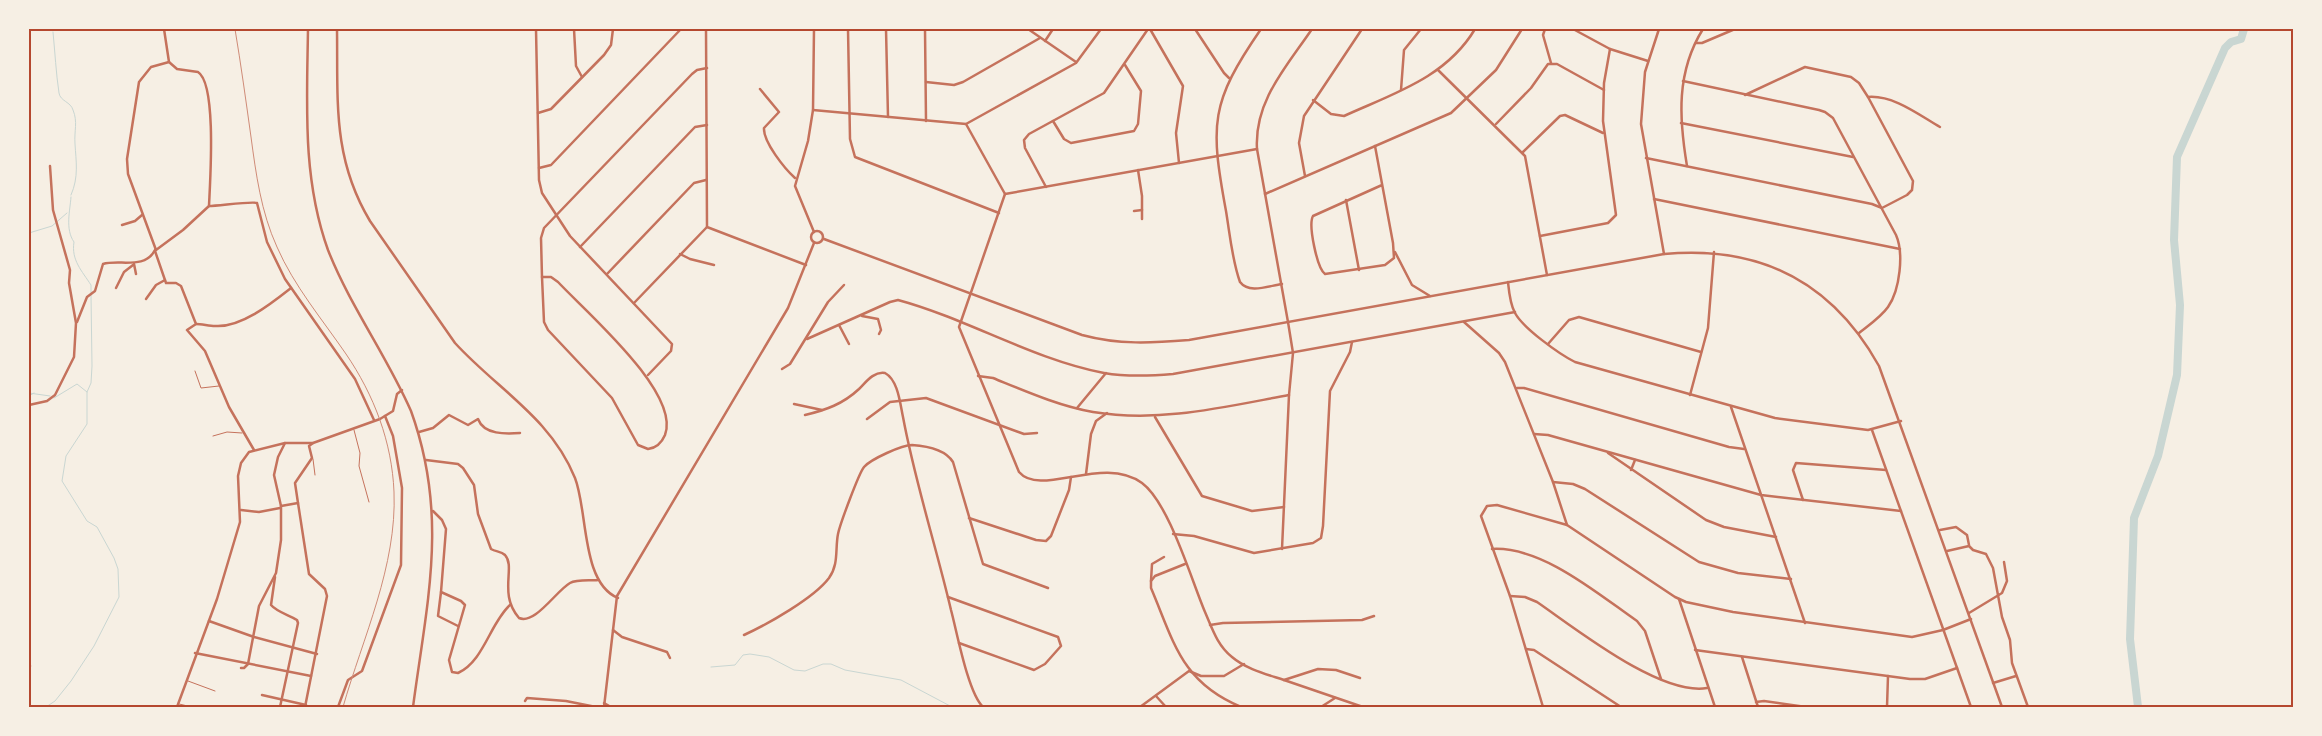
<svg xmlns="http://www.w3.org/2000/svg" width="2322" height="736" font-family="Figtree,sans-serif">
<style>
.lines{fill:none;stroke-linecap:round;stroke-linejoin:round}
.stream{stroke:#c9d6d2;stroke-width:1}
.river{stroke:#c9d6d2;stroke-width:8}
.service{stroke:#c5725c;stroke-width:1}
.minor{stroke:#c5725c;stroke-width:2.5}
.tertiary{stroke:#c5725c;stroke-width:2.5}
.rail{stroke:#cf8b77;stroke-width:1}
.neatline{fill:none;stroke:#b5482f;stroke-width:2}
</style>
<rect width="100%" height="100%" fill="#f6efe4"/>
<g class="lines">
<g class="stream">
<polyline points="52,29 53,30"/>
<path d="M53,32c2,20 3,41 6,61 1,8 12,9 14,17 5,12 1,21 2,34 1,17 4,33 -4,51"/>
<path d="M71,197c-1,14 -6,32 3,45 -3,18 8,29 17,43v8"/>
<polyline points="29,233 52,226 67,213"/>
<polyline points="29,393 50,396"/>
<polyline points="29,396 34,393"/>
<polyline points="54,398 77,384 87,392"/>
<polyline points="711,667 735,665 743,655 750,654 769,657 794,670 805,671 823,664 831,664 845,670 901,680 952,707"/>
<polyline points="46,707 55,701 71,681 94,646 119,597 118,569 114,558 97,527 87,521 62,481 66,456 87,424 87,392 91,383 92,366 91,295"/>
</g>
<polyline class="river" points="2138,707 2130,639 2134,518 2158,456 2177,375 2180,305 2174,240 2177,157 2225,48 2231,42 2241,39 2244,29"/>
<g class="service">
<polyline points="195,371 201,388 219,386"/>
<polyline points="354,430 360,453 359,466 369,502"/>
<polyline points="213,436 227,432 242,433"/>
<polyline points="313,459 315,475"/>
<polyline points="188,681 215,691"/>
<polyline points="179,704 192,707"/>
</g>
<g class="minor">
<polyline points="164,29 169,62"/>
<polyline points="536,29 539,180 542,193 570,236 672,344 671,351 648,375"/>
<polyline points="574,29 576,66 582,77"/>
<polyline points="706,29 707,227 806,265"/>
<polyline points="848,29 850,139 855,157 999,213"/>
<polyline points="886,29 888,117"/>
<polyline points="925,29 926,121"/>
<polyline points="971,29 979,29"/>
<polyline points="1028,29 1076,62"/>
<polyline points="1150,29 1183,86 1176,133 1179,163"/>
<polyline points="1195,29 1224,73 1229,78"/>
<path d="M1261,29c-51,74 -51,95 -35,182 4,24 6,49 14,71 9,12 28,4 42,2"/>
<polyline points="1545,29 1543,35 1551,63"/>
<polyline points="1573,29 1610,49 1648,61"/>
<polyline points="1659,29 1645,72 1641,124 1664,254"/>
<polyline points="1045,41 1053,29"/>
<polyline points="1696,43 1702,43 1735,29"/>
<path d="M169,62l8,7 21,3c19,12 12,110 11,134l-26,24 -27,20 -28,-76 -1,-15 12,-77 12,-15z"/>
<polyline points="1438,70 1525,156 1547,275"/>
<path d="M1683,81l136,29 6,2 8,6 63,117c8,18 4,55 -8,72 -7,10 -19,18 -29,26"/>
<polyline points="926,82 954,85 963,82 1040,38"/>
<path d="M760,89l19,23 -15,16c-1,14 21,41 31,50"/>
<polyline points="1401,90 1404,50 1421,29"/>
<path d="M1868,97c26,-2 51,18 72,30"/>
<path d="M1313,100l18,14 13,2c48,-22 102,-38 131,-87"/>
<polyline points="813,110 966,124 1005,194 1257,149"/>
<polyline points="538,113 551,109 604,55 611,45 613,29"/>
<polyline points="1053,121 1064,139 1071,143 1134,131 1138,124 1141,91 1125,65"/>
<polyline points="1681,123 1853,157"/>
<polyline points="966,124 1076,63 1101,29"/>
<polyline points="1496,124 1531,88 1548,64 1557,64 1604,90"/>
<path d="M1375,146l18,97 1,15 -9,7 -60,9c-8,-6 -17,-49 -12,-58l69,-31"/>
<polyline points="1523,152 1560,116 1565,115 1603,133"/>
<polyline points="1646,158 1872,204 1882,208 1907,195 1912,190 1913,181 1868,97 1859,83 1851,77 1805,67 1745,95"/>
<path d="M1687,166c-8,-48 -11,-94 16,-137"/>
<polyline points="539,168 551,165 681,29"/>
<polyline points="1138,170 1142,196 1142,219"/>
<polyline points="1305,176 1299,143 1304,116 1362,29"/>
<polyline points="1046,187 1025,148 1024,140 1029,134 1104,93 1148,29"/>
<path d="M1005,194l-46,133 60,145c22,26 84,-18 123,11 27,20 49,96 63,129 7,16 12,33 27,45 14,12 34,17 52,23 26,9 53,18 79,27"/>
<polyline points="1265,194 1451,113 1496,70 1522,29"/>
<polyline points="1654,199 1900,249"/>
<polyline points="1346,200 1359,270"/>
<path d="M209,206c9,0 43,-5 48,-3l10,39 18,37 70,100 19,41"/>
<polyline points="1134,211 1142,210"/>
<polyline points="122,225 135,221 142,215"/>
<polyline points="1540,236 1608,223 1616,215 1603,121 1604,83 1610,49"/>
<polyline points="580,247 695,127 707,125"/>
<polyline points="155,251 166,283 176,283 181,286 196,324 187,330 205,351 229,407 254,450"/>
<polyline points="1395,252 1412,285 1430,296"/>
<polyline points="680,254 690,259 714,265"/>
<polyline points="134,264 136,274"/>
<polyline points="607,274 694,183 706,180"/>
<path d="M542,277h9l7,5c28,30 123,111 107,153 -3,7 -8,13 -17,14l-10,-4 -26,-47 -64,-68 -4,-8z"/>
<polyline points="542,277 541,238 544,228 692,74 697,70 707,68"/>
<path d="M1508,282c1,10 2,22 7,31 8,15 44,41 60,49l200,56 93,12 33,-9"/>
<polyline points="116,288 124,272 133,265"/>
<polyline points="146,299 156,285 165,280"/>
<polyline points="634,303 707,227"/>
<polyline points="862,316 878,319 881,330 879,334"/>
<path d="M77,322l10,-25 8,-6 8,-27c16,-5 42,6 52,-14"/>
<polyline points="1464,322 1499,353 1505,362 1553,482 1567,525 1675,597 1686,602 1733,612 1912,637 1943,630 1971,619"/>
<path d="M196,324c6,0 13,2 19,2 26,2 57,-23 76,-38"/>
<polyline points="839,325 849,344"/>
<path d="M807,339l83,-37 8,-2c70,19 134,59 206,73 23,4 46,3 69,1l342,-62"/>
<polyline points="1548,344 1569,320 1579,317 1701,352"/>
<polyline points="782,369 790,364 828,302 844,285"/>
<path d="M978,376l15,2c32,13 66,28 100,34 67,11 131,-5 196,-17"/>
<polyline points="1517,388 1524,388 1729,447 1744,449"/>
<polyline points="1690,395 1708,328 1714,252"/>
<polyline points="794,404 822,410"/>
<polyline points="29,405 47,401 55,395 74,357 76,323 69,283 70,270 53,210 50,166"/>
<polyline points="1731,407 1805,623"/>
<polyline points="1077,408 1106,373"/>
<path d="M805,415c21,-5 38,-11 54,-26 7,-7 15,-18 26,-16 13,7 15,30 18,44 12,65 33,129 48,193 6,22 17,83 32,97"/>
<polyline points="1155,417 1202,496 1252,511 1284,507"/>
<polyline points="867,419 890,402 926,398 1024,434 1037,433"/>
<polyline points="1872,430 1971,707"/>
<path d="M419,432l14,-4 16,-13 19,10 10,-6c6,16 28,15 42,14"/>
<polyline points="1534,434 1548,435 1761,495 1901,511"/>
<polyline points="1608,453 1706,520 1724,527 1776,537"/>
<path d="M426,460l32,4 5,4 11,17 4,29 13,35c5,3 10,2 14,6 11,12 -7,39 14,63 16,7 37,-27 51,-35 7,-4 20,-2 28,-3"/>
<polyline points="1631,470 1635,460"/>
<polyline points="1086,474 1091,434 1096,421 1107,413"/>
<polyline points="1553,482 1573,484 1585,489 1699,562 1738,573 1791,579"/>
<polyline points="1803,500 1793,470 1796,463 1886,470"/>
<polyline points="298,503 309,574 325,589 327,596 305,707"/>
<polyline points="281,506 298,503 295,483 312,458 309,446 313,443"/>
<polyline points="241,510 259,512 280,508"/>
<path d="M433,511l9,9 4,9 -5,63 20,9 4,4 -16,55 3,12 6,1c26,-12 32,-50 52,-68"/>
<polyline points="969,518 1036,540 1046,541 1051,536 1069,490 1071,477"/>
<polyline points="1940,530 1956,527 1967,535 1969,545"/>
<polyline points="1173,534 1194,536 1254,553 1313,543 1321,538 1323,526 1330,391 1350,352 1352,342"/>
<polyline points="1282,549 1289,395 1293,353 1288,322"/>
<path d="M1492,549c50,-3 106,45 145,72l8,10 16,48"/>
<polyline points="1947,551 1969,546 1973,550 1986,554 1993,568 2002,617 2010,640 2012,663 2028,707"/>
<path d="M1185,564l-30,12 -4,5v7c23,54 30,94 90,119"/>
<path d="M275,577l-4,28c6,7 18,10 26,15l1,3 -18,84"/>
<polyline points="1151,581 1152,564 1164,557"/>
<polyline points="441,592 438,616 458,626"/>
<path d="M1510,596l15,1 12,5c38,26 123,94 170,86"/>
<polyline points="948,597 1058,637 1061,646 1045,664 1034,670 959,643"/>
<polyline points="1679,599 1715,707"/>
<polyline points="1969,613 2002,593 2007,581 2004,562"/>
<polyline points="209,621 254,637 317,654"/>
<polyline points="1210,625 1223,623 1362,620 1374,616"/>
<polyline points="613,630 622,637 667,652 670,658"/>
<path d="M744,635c24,-11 70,-37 85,-57 10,-14 6,-29 9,-44 2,-10 21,-61 26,-67 7,-8 38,-22 48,-22 15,1 33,4 41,17l30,102 65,24"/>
<polyline points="1526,649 1534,650 1621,707"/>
<polyline points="1695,650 1910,679 1925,679 1957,668"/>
<polyline points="195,653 311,676"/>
<polyline points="1742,657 1758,707"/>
<polyline points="29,667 30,666"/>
<polyline points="241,668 244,668 248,664 259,606 276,573 281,540 281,506 274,475 278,457 285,443"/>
<polyline points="1284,680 1318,669 1336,670 1360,678"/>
<polyline points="1993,683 2016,676"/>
<polyline points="262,695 306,705"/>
<polyline points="1156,696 1166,707"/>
<polyline points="525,701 527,698 566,701 596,707"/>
<polyline points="1756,702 1764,701 1806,707"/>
<polyline points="604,703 611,707"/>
<polyline points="177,707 217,599 240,522 238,476 241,463 249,452 285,443 313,443 380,419 393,411 397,394 402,390"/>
<polyline points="338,707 348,680 362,671 401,565 402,488 393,436 385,416"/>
<polyline points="1140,707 1189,671 1201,676 1224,676 1244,664"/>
<polyline points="1321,707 1335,698"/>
<polyline points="1543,707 1510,596 1481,516 1487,506 1497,505 1567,525"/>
<polyline points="1887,707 1888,676"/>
</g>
<g class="tertiary">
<path d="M308,29c-1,74 -6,149 20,221 22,56 59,106 83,161 38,105 16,190 2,296"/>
<path d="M337,29c1,71 -5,129 33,192l85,122c42,46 96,75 120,135 13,33 6,105 43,120"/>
<circle cx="817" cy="237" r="6"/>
<polyline points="814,232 795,186 808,141 813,110 814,29"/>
<path d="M824,239l258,96c37,10 70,8 107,5l475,-86c96,-9 168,28 215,112l123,341"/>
<path d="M1288,322l-31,-173c-3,-48 30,-83 55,-120"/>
<polyline points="604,707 617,596 788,308 814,243"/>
</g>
<path class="rail" d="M235,29c6,36 11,72 16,108 5,37 10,75 26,110 17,39 45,72 69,107 28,41 46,88 48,138 3,74 -31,145 -51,215"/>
</g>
<rect width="2322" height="736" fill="none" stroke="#f6efe4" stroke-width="60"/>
<rect x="30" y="30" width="2262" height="676" class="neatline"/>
</svg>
